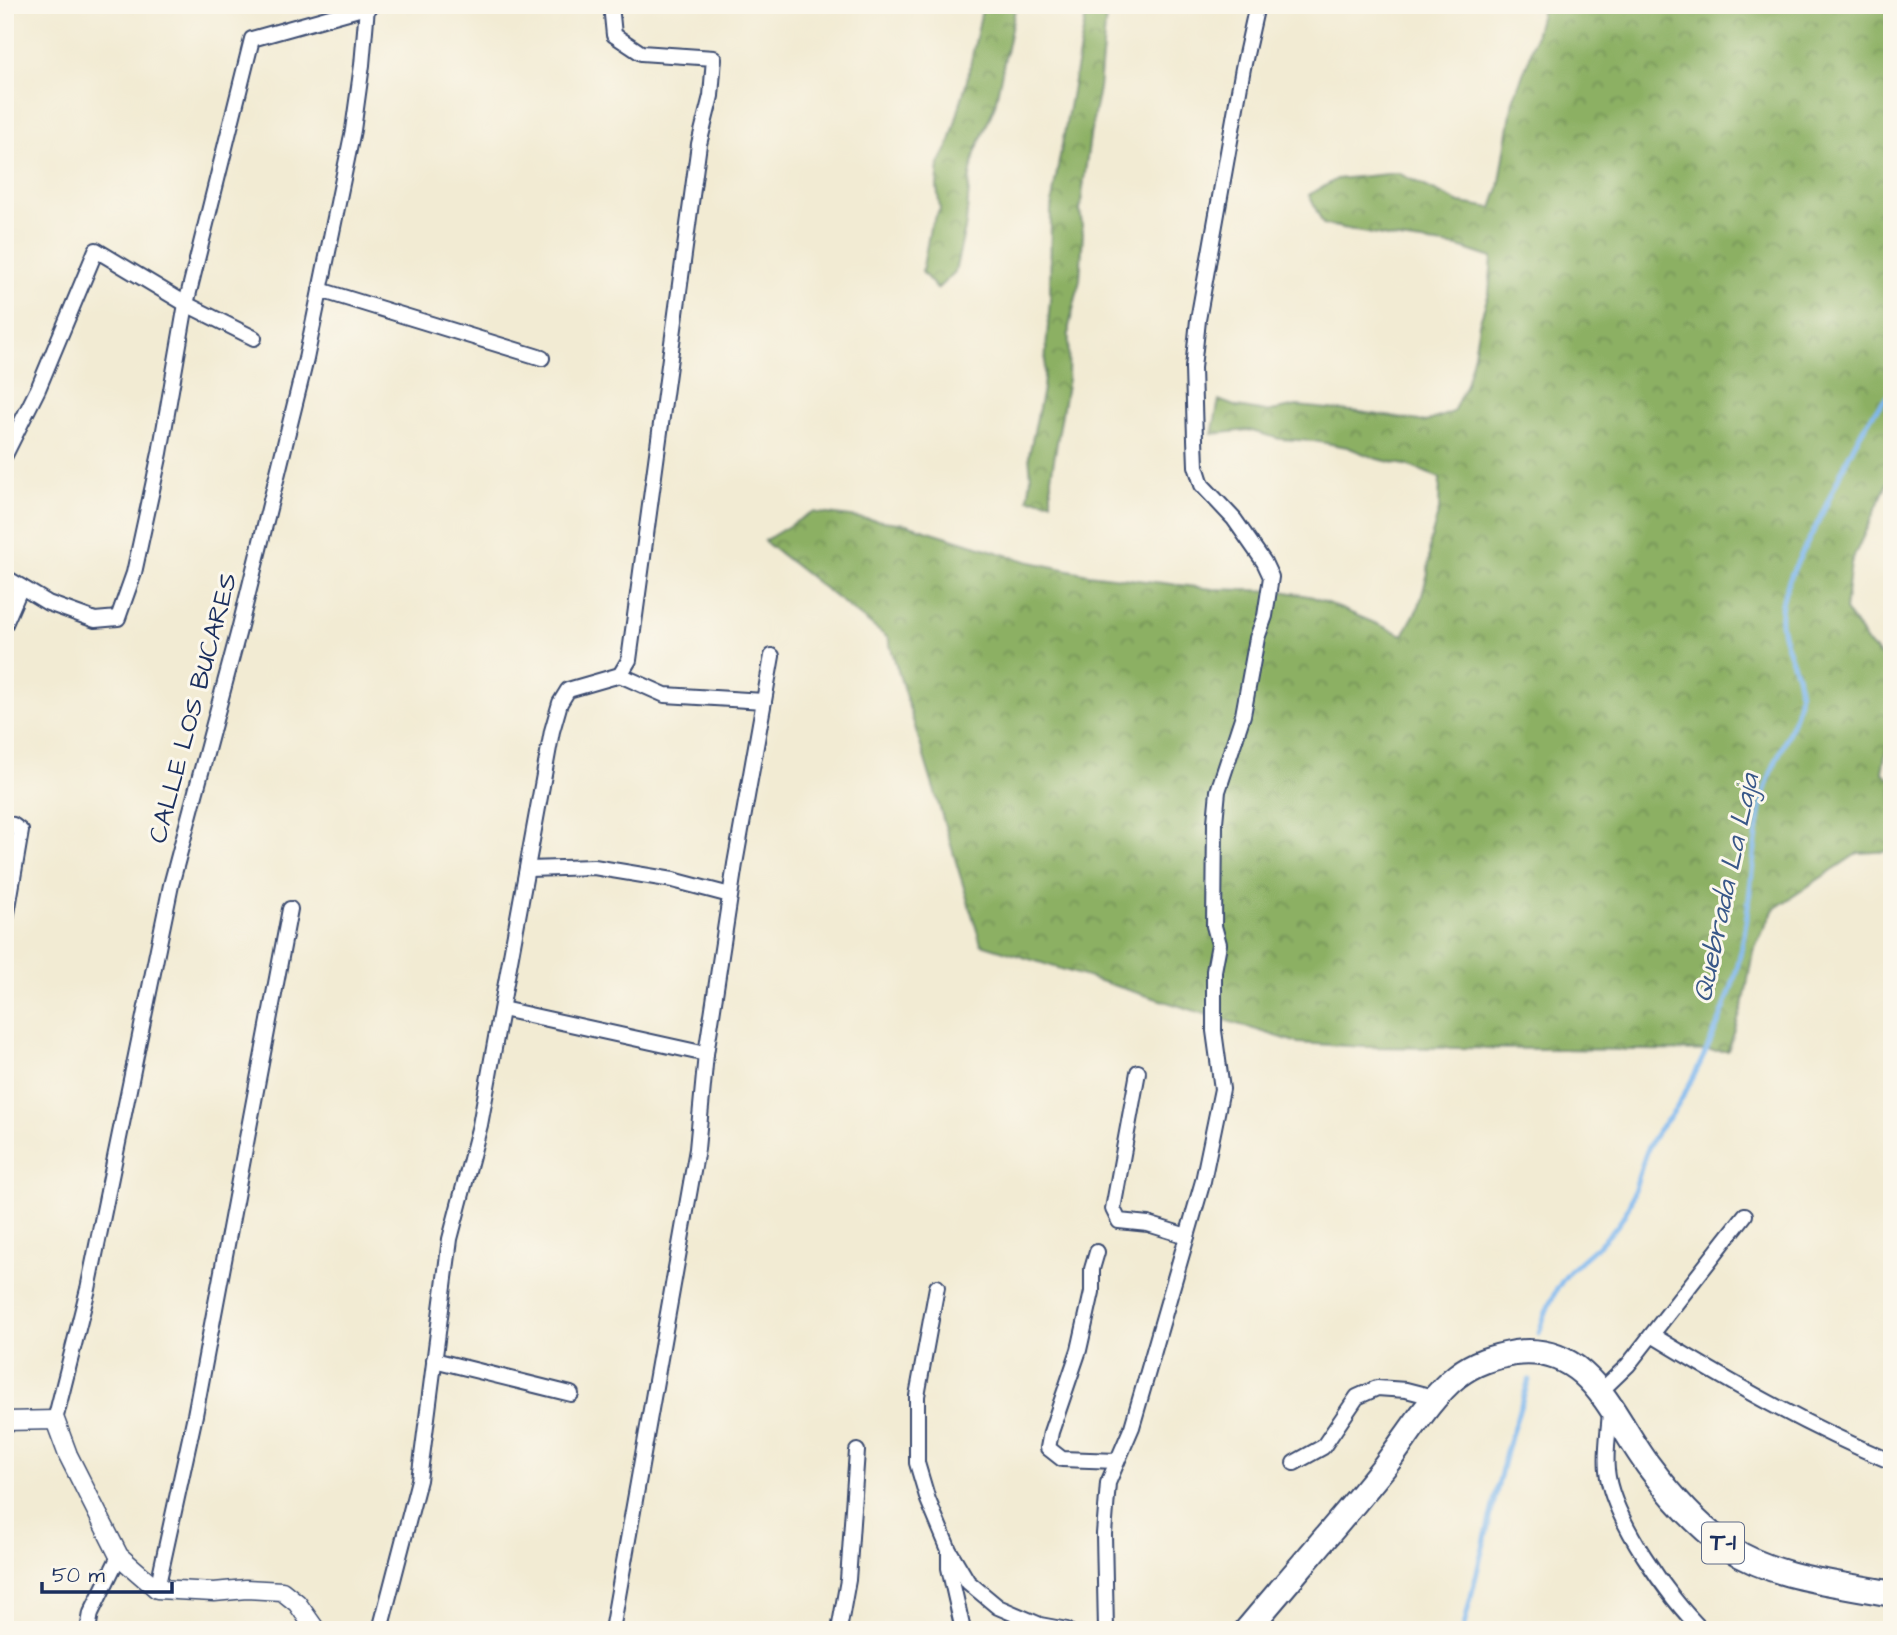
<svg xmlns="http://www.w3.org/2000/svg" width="1897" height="1635" font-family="'Architects Daughter',sans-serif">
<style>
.forest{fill:url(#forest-crowns);stroke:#547061;stroke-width:2}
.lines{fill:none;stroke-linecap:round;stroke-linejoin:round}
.stream{stroke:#7eb7ee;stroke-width:5}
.minor-casing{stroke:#3b4b70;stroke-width:18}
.tertiary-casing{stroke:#3b4b70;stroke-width:21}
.trunk-casing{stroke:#3b4b70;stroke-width:28}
.minor{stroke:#fff;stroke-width:14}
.tertiary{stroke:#fff;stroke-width:18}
.trunk{stroke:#fff;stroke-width:24}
.labels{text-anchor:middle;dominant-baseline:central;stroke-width:6;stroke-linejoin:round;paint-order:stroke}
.shield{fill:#fbf7ec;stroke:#5e6b89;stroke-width:2}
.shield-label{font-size:24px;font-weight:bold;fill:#1b2f5e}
.street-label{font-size:26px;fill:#1b2f5e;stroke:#fbf7ec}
.water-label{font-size:28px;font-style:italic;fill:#395889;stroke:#fbf7ec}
</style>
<defs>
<pattern id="forest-crowns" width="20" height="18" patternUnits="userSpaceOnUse" patternTransform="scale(1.75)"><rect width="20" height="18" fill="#8cb064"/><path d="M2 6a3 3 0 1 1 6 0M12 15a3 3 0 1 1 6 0" fill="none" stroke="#729056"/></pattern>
</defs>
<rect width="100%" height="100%" fill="#fbf7ec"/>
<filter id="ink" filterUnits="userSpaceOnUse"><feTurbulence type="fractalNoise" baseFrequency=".0143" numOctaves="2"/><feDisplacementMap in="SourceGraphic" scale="14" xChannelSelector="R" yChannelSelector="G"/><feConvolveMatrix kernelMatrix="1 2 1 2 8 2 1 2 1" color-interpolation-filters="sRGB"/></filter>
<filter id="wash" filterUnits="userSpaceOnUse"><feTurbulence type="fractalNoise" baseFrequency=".00686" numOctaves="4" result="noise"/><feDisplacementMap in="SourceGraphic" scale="28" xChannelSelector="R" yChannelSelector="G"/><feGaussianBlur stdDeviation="1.57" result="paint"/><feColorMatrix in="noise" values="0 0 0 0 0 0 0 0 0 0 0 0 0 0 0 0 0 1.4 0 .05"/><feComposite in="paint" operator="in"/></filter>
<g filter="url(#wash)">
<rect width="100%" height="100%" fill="#f2ebd3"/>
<g class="forest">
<polygon points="983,5 1016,5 995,105 975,153 970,176 966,224 955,272 937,289 922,272 930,228 940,209 937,187 939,164 949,145 967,80"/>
<polygon points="1088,5 1107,5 1099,88 1090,136 1080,210 1083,233 1080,280 1069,327 1068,379 1051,477 1051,501 1028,499 1031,478 1029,455 1043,389 1050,299 1051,210 1054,188"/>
<polygon points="1543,5 1892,5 1892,473 1851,563 1845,610 1870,646 1892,667 1892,721 1882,772 1892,780 1892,851 1858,853 1774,909 1753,951 1744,1002 1728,1051 1366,1047 1298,1043 981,944 888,638 764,541 812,512 906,524 1026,561 1088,574 1213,589 1282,591 1313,597 1403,635 1419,606 1428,573 1430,542 1439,510 1440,478 1409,466 1377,459 1347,447 1314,441 1280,439 1248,430 1212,434 1219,400 1237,407 1266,412 1297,406 1360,412 1426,422 1453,412 1466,384 1474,354 1479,324 1489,293 1492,258 1459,247 1392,238 1323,224 1309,195 1337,179 1398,173 1460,203 1492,208 1499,188 1513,100 1530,56"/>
</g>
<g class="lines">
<g class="stream">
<path d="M1539,1333c7,-24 17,-48 34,-65 17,-17 36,-29 49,-49 15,-24 16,-53 30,-79 6,-12 18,-21 25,-33 21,-37 40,-76 53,-115 22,-64 19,-133 34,-198 8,-33 29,-61 35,-94 4,-27 -16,-51 -18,-77 -3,-36 24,-72 38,-103 22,-44 37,-93 73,-128"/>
<polyline points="1463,1630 1507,1448 1529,1380"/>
</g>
</g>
</g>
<g filter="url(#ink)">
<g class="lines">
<g class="minor-casing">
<g id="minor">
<polyline points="320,290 542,358"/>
<polyline points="5,455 38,389 96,250 186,304 254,338"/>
<polyline points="5,577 48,603 95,620 118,618 134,573 160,453 186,304 252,39 373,5"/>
<polyline points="5,624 21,587"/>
<polyline points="620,675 665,695 764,701"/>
<polyline points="5,823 13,825 21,831 5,925"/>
<polyline points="528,869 594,867 673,880 730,895"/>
<polyline points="502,1009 706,1054"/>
<polyline points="1138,1072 1113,1209 1119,1221 1148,1224 1187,1236"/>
<polyline points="1097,1252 1092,1269 1092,1292 1079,1350 1051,1432 1048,1448 1062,1459 1117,1461"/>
<polyline points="937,1287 917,1396 917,1463 928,1500 949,1550 968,1582 998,1607 1040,1625 1067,1630"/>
<path d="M1652,1335c77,47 156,92 240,127"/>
<polyline points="434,1360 571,1394"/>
<polyline points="1601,1391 1628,1365 1745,1215"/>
<path d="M1610,1411c-1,19 -5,40 -3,59 4,46 62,129 95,160"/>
<polyline points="55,1420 88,1289 171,885 239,630 306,359 353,130 362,65 367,7"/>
<polyline points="1294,1463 1323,1447 1357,1397 1377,1388 1406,1390 1437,1398"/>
<polyline points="949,1551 949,1568 963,1630"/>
<polyline points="157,1589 195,1415 290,909"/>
<polyline points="88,1630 91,1613 119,1556"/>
<polyline points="380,1630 419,1480 450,1239 480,1125 552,731 560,703 568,690 620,675 629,660 699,144 711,96 714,58 641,53 614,35 611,5"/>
<polyline points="612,1630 697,1149 706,1054 735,864 772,656"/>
<polyline points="839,1630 848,1580 857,1451"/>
<polyline points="1106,1630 1104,1534 1108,1483 1132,1427 1203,1181 1222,1089 1214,1031 1214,971 1219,944 1214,926 1215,822 1218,791 1243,715 1257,638 1265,616 1271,577 1264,562 1234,519 1202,485 1196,466 1195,439 1193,368 1198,320 1243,68 1257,5"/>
</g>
</g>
<g class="tertiary-casing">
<polyline id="tertiary" points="5,1421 55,1420 68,1455 119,1556 157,1589 214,1592 246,1589 282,1591 297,1603 316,1630"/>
</g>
<g class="trunk-casing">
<path id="trunk" d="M1247,1630c45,-54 93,-108 137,-163 21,-27 46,-70 73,-91 18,-14 36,-19 58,-23 75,-10 97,64 133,112 23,31 49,61 81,83 47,31 109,35 163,46"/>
</g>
<use href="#minor" class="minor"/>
<use href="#tertiary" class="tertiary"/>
<use href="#trunk" class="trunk"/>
</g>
</g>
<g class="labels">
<rect class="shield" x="1702" y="1522.5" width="42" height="41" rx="5"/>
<g class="shield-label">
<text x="1723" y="1543">T-1</text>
</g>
<g class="street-label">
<text transform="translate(193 708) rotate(-75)">CALLE LOS BUCARES</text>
</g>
<g class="water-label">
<text transform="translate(1726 888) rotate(-78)">Quebrada La Laja</text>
</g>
</g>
<rect width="1897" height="1635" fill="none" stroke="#fbf7ec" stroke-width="28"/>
<path d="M42 1582v10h130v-10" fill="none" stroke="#1b2f5e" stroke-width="3.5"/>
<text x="52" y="1582" font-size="21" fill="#1b2f5e" stroke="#fbf7ec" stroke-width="5" paint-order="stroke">50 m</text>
</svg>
